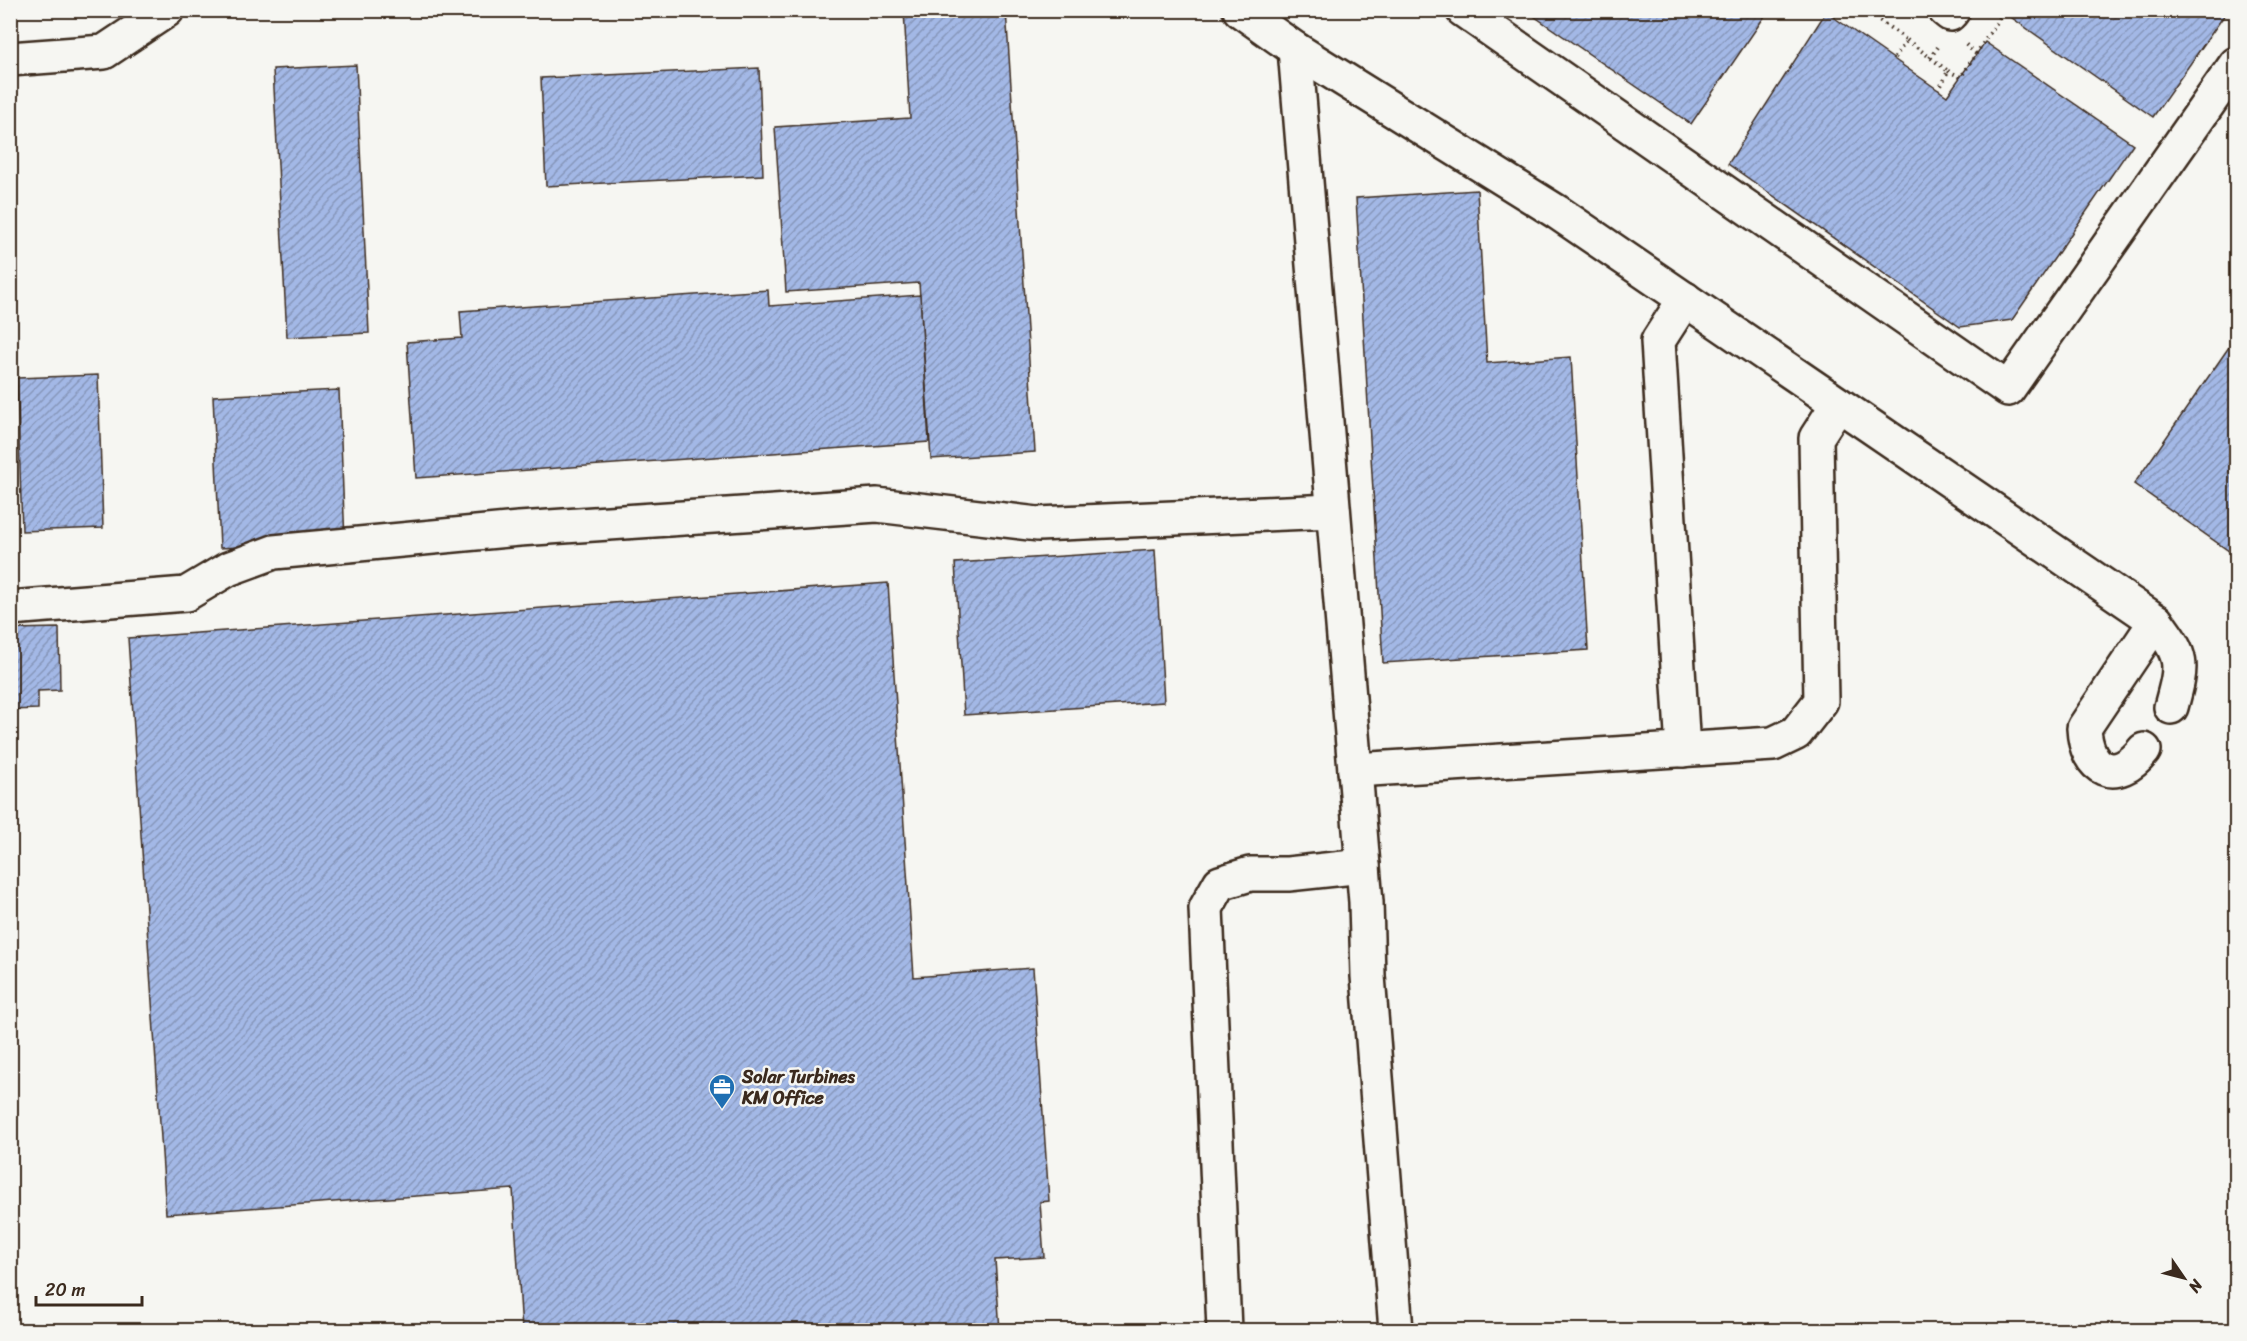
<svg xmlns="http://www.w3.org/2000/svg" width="2247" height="1341" font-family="Sriracha,sans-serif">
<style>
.building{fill:url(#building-hatch);stroke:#3b2a1e;stroke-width:1.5}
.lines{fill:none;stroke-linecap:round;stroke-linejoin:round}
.minor-casing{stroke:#3b2a1e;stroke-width:38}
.path{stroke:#3b2a1e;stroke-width:4;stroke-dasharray:1.5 4.5;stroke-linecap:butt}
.minor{stroke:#f6f6f2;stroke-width:33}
.labels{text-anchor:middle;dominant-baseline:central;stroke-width:5;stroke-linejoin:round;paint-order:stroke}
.poi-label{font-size:18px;font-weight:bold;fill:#3b2a1e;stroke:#f6f6f2;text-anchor:start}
</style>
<defs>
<pattern id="building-hatch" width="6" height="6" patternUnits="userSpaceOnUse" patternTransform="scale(1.5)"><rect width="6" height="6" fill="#a3b8e6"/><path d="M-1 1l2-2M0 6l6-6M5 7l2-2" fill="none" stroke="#8696ba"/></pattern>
</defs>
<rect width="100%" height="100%" fill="#f6f6f2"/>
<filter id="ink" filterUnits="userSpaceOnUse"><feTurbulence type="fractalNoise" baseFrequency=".0167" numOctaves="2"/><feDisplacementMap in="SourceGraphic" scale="12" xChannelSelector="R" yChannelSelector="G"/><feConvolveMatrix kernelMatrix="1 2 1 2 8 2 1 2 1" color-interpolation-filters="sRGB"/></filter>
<g filter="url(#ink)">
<g class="building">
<polygon points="904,10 1006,10 1035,452 931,459 919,283 786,292 775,127 910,118"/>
<polygon points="1525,10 1769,10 1691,124"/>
<polygon points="2006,10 2228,10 2153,117 2005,13"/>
<polygon points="1826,12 1947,96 1985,42 2133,144 2012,320 1960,327 1728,164"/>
<polygon points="356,65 369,333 287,337 273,69"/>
<polygon points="759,68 763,175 546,186 541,78"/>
<polygon points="1477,190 1487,363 1571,357 1588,650 1383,663 1356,198"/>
<polygon points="768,290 769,306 920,295 929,442 416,478 407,342 462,338 460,311"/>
<polygon points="2236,337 2236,556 2134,484"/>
<polygon points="98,375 103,528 22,531 17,378"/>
<polygon points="339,390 345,542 220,548 213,396"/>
<polygon points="1155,550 1164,702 964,715 955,563"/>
<polygon points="888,583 914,977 1033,968 1049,1201 1040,1202 1044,1257 995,1260 1000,1330 522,1330 513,1189 166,1214 128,638"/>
<polygon points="59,628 60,690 38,691 38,709 10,710 10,629"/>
</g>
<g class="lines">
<g class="minor-casing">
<g id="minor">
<path d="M1240,10l55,39 262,163 599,409c28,37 27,42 15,86"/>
<polyline points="1463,10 2008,389 2236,64"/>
<polyline points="1945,10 1950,14 1953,10"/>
<polyline points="1295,49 1366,902 1368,976 1396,1330"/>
<polyline points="10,59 104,52 167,10"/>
<polyline points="10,608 186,594 228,569 274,552 519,529 877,505 1038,524 1333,511"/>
<polyline points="1683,750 1658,341 1685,299"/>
<path d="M2144,750c-28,36 -58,20 -60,-22l72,-107"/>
<polyline points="1355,770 1773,744 1796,733 1821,701 1816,438 1838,404"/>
<polyline points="1224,1330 1206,908 1220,883 1250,874 1288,874 1363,866"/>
</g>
</g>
<g class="path">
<polyline points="1865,10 1907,40 1894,59"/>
<polyline points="1907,40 1948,71 1939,90"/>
<polyline points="1976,54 2005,10"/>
<polyline points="1930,58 1938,47"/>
<polyline points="1948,71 1961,77 1976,54 1965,44"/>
</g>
<use href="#minor" class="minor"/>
</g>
</g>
<defs>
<g id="office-pin" transform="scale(1.35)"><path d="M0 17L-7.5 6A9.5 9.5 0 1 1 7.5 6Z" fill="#1f6fb2" stroke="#f6f6f2"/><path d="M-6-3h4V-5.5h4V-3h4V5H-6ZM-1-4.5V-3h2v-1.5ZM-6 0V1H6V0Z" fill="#fff"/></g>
</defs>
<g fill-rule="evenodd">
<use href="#office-pin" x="722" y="1087"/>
</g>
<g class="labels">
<g class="poi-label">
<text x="742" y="1077">Solar Turbines<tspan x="742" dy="21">KM Office</tspan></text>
</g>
</g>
<rect width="2247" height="1341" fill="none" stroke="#f6f6f2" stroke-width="36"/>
<rect x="18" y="18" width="2211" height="1305" fill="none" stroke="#3b2a1e" stroke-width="2" filter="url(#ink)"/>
<g transform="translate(2184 1278) rotate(125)" stroke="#f6f6f2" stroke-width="4.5" paint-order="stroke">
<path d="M0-4.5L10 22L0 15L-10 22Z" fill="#3b2a1e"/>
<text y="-9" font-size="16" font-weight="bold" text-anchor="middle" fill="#3b2a1e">N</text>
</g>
<path d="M36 1296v9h106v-9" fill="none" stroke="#3b2a1e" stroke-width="3"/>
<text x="45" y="1296" font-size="18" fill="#3b2a1e" stroke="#f6f6f2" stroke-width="4.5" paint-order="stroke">20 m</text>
</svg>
